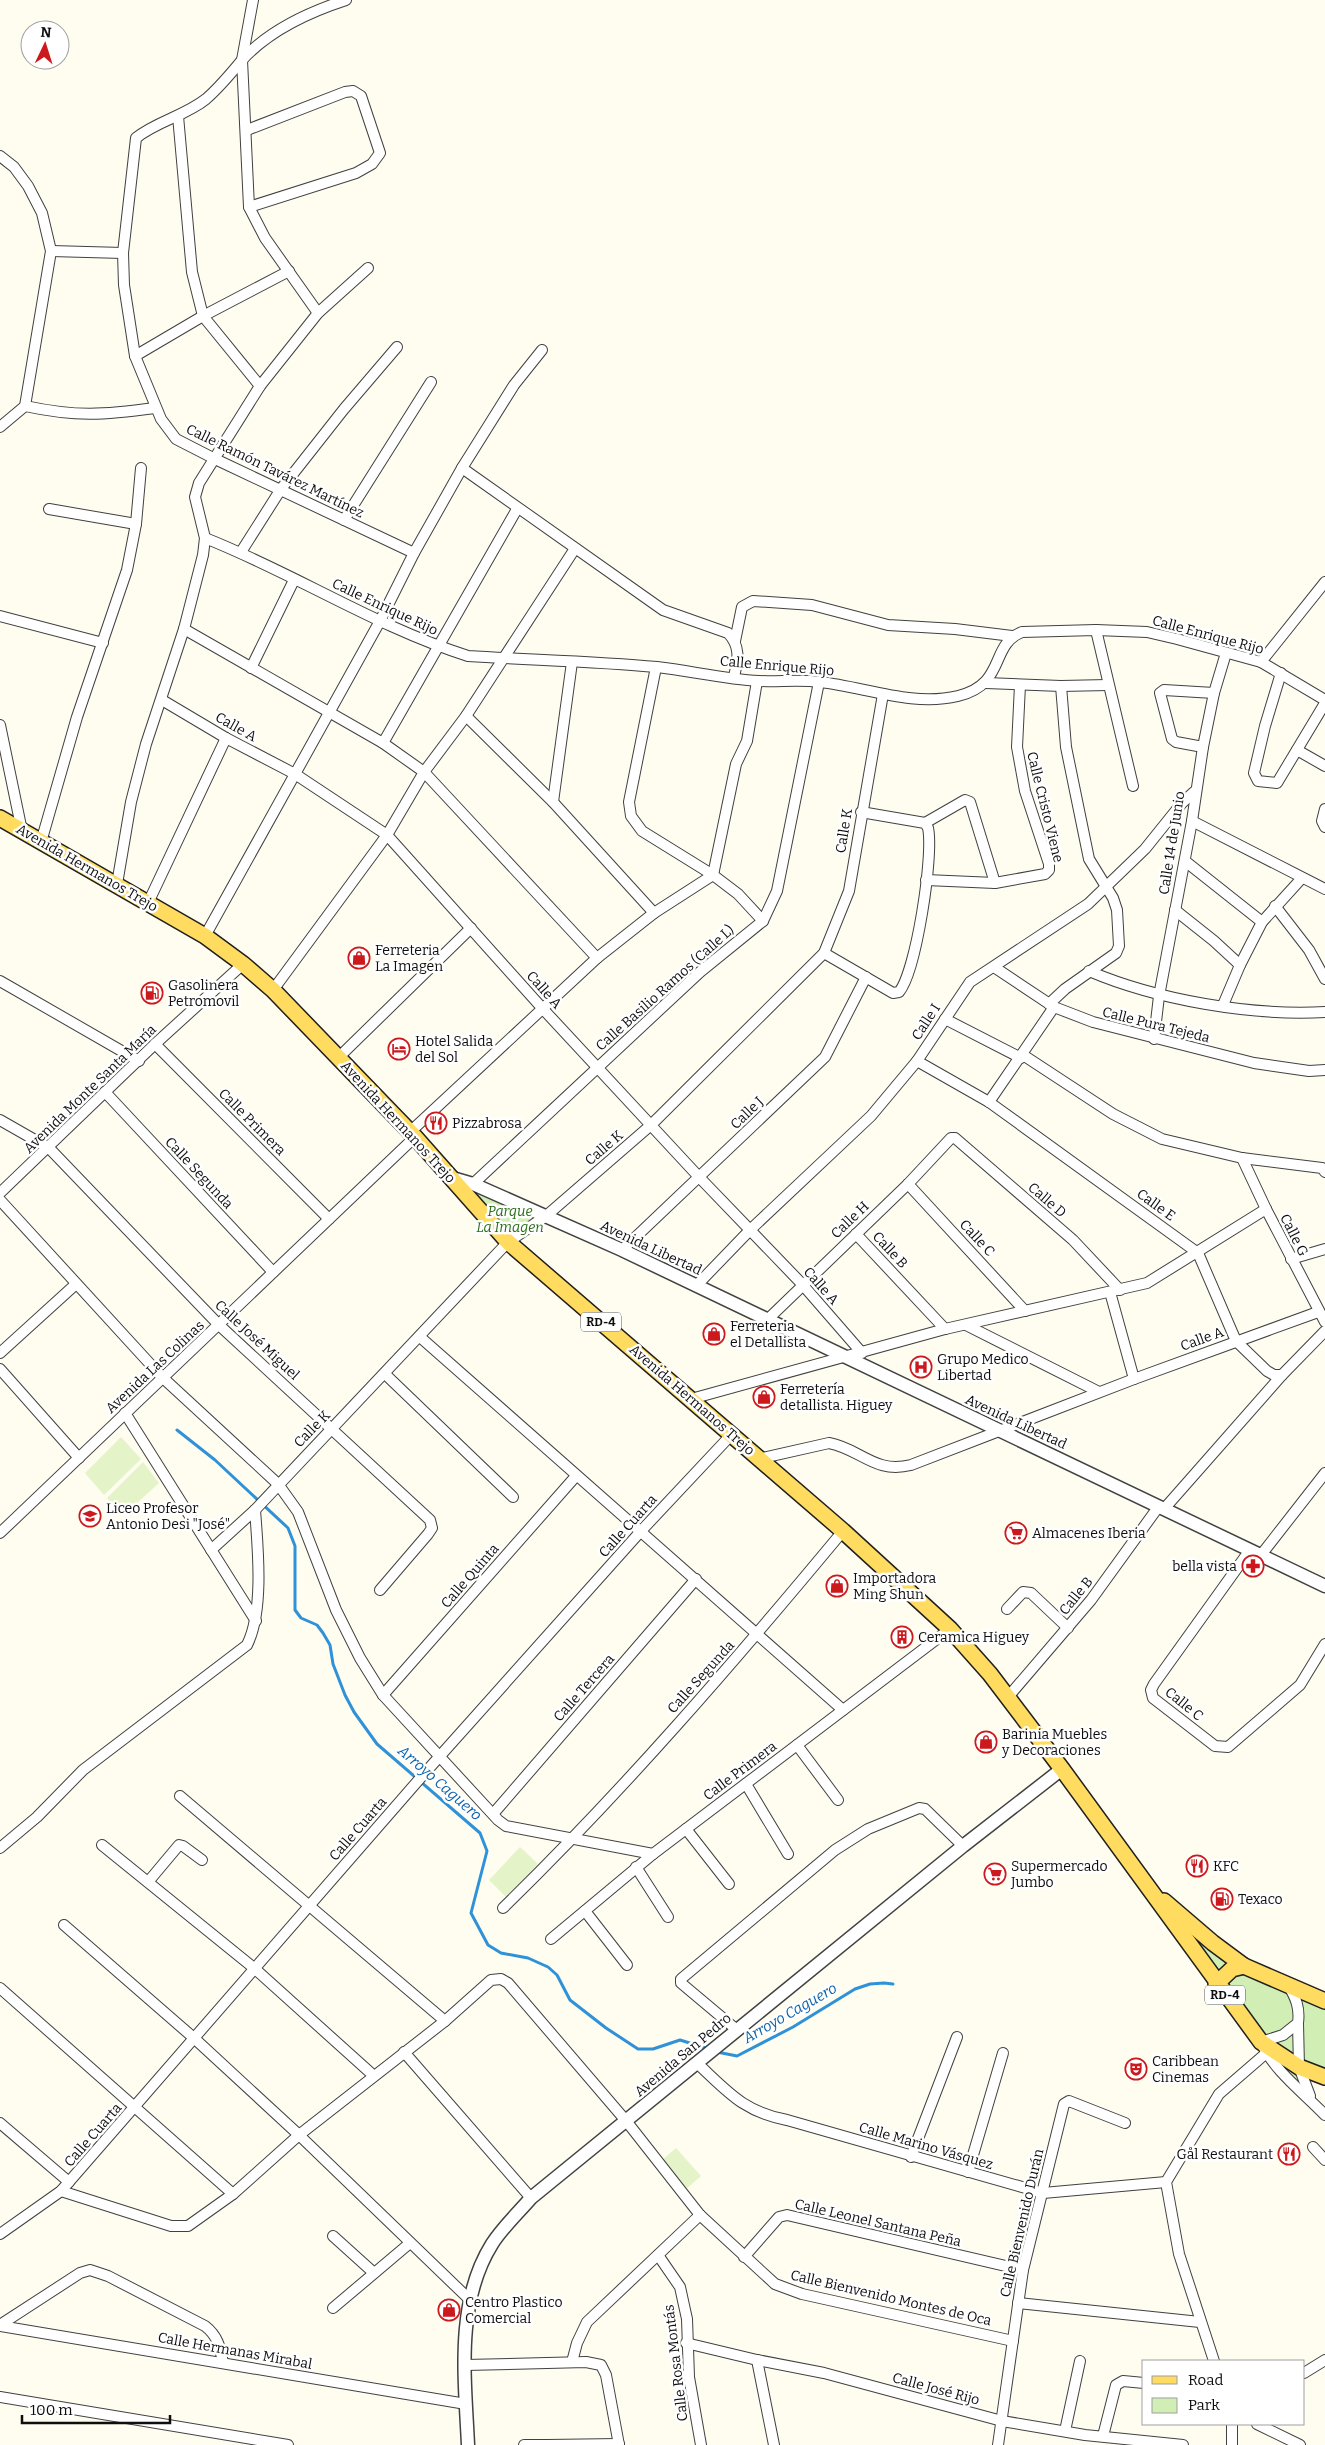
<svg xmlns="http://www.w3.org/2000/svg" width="1325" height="2445" font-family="Bitter,serif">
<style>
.green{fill:#d1eeb5}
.pitch{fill:#e4f4c8}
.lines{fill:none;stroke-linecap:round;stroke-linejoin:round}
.stream{stroke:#2f92d9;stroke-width:3}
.minor-casing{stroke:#414141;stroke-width:12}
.tertiary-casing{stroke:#414141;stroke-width:15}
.primary-casing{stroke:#1f1f1f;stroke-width:18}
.minor{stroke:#fff;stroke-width:10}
.tertiary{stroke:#fff;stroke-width:12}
.primary{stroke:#ffdb60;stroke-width:15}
.labels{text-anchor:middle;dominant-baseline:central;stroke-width:5;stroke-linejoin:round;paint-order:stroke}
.shield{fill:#fff;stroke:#565656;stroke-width:1}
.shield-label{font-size:12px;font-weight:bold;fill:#0e0e0e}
.street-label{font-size:14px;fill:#0e0e0e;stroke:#fff}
.poi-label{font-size:14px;fill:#0e0e0e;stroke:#fff;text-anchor:start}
.park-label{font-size:14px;font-style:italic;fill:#286d18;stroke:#fff}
.water-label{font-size:15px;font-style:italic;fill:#0c63ac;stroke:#fff}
</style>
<rect width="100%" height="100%" fill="#fffcf0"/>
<g class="green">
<polygon points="448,1176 546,1216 508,1242"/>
<polygon points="1147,1887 1213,1943 1325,2001 1325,2077 1299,2067 1310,2097 1276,2067"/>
</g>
<g class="pitch">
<polygon points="121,1437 141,1459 104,1495 85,1473"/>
<polygon points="143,1462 159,1483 124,1515 107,1498"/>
<polygon points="520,1847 538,1864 506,1897 489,1880"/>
<polygon points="676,2148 701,2176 684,2191 661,2161"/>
</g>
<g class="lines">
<g class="stream">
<polyline points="177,1430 215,1460 288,1528 295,1546 295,1610 301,1618 317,1625 323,1633 330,1645 333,1664 345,1695 354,1712 377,1744 480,1833 487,1851 471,1913 488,1945 501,1953 528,1958 548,1967 557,1975 570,2000 606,2028 638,2049 653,2049 680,2040 709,2049"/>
<polyline points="717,2052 737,2056 793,2027 855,1989 870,1984 884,1983 893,1984"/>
</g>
<g class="minor-casing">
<g id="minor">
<polyline points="253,0 242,60 249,207 265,238 318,313"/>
<path d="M346,0c-37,12 -77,31 -103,59 -12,14 -23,28 -37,40 -21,17 -49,22 -70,39l-13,115 1,32 11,71 26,63 15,20 39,20 199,94"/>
<polyline points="178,116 192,272 203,316 260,386"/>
<polyline points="247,130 345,92 353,91 361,96 380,153 372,164 356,173 249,207"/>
<polyline points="0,156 14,167 28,186 42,213 51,251 25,406 0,427"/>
<polyline points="51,251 123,253"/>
<polyline points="135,356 203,316 289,271"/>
<path d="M25,406c51,11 79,9 130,2"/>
<path d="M462,468l201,142 65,23c13,14 10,26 6,44"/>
<polyline points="49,509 136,524"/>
<polyline points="344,520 431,382"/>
<path d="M205,538c89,35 171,89 263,118 63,4 126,5 189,11 34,4 68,12 102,14 20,1 41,-2 61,1 45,5 92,25 138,14 49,-12 31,-51 64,-64l74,-2 51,2 30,7 84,23 64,38"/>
<polyline points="241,552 281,489 344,409 397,347"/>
<polyline points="0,616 103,643"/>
<polyline points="184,629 383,743 424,772 597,958"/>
<polyline points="1096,630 1133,786"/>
<polyline points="735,641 742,607 753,601 812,605 888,625 955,629 1012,636"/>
<polyline points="1261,662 1325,582"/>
<polyline points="656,667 629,802 631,816 642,831 713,875 738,894 763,921"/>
<polyline points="251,668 294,580"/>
<polyline points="1281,673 1265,726 1254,773 1258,781 1277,783 1325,703"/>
<polyline points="986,683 1061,686 1108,685"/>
<polyline points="162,700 226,738 295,774 387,835 543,1009 699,1177 802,1284 862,1353"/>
<polyline points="466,716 553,802 654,913"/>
<polyline points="0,725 22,831"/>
<polyline points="383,743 517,509"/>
<polyline points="1203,747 1176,742 1172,739 1160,693 1164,690 1214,693"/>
<polyline points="1297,750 1325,766"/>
<polyline points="553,802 572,662"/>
<polyline points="1325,809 1322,821 1325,827"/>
<polyline points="1192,821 1325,889"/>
<polyline points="925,823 965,800 970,802 995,883"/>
<polyline points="41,842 77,717 127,570 136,524 141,468"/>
<polyline points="1185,861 1262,922"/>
<polyline points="926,880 995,883 1045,874 1049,870 1049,864 1025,791 1017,747 1020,685"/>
<polyline points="117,884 131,802 146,744 184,629 203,555 205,538 195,497 199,483 260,386 318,313 368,268"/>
<polyline points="148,903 226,738"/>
<polyline points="1275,906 1309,950 1325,979"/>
<polyline points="1175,910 1214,941 1240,965"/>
<polyline points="205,936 380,621 414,553 462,468 514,385 542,350"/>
<path d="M824,953l69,40 6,-1c17,-20 35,-137 29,-164l-3,-5 -64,-11"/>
<polyline points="994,967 1054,1007 1093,1022 1254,1063 1309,1071 1325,1070"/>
<path d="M1089,971c68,29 162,45 236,41"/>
<polyline points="0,981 139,1061"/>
<polyline points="273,990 387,835 424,772 466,716 574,550"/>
<polyline points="1049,1004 1065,989 1116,953 1119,946 1117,910 1113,898 1089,859 1066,747 1061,686"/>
<polyline points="1223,1005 1240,965 1262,922 1302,878"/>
<polyline points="945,1019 1021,1058"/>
<polyline points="1154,1039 1159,996 1192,821 1203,747 1214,693 1226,653"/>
<polyline points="155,1044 329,1219"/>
<polyline points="1023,1055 1113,1114 1162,1139 1242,1158 1322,1168 1325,1172"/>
<polyline points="338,1058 471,928"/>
<polyline points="917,1061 989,1102 1198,1253 1236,1341 1267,1371 1274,1375 1282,1375 1325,1331"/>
<polyline points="105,1092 273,1272"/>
<polyline points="989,1102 1054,1007"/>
<polyline points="0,1120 49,1148 219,1325 430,1520 432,1528 428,1534 380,1590"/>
<polyline points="410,1132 597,958 654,913 713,875 736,764 747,741 757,681"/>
<polyline points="1242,1158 1266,1209 1325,1322"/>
<polyline points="473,1184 700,972 763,921 777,891 819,682"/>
<polyline points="908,1184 1025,1311"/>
<polyline points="0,1193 155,1044 243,964"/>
<polyline points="0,1200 162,1377 278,1484 298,1512 336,1610 360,1658 383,1695 498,1820 506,1826 653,1854"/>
<polyline points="856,1234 945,1329"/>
<polyline points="622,1250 825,1057 866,977"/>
<polyline points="1291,1259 1325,1249"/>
<polyline points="696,1286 750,1230 871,1116 917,1061 970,982 1088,904 1145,849 1182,803 1194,792"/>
<polyline points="1110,1292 1134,1379"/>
<polyline points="766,1321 908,1184 951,1138 955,1138 1073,1240 1120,1290"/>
<polyline points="966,1325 1099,1392"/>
<polyline points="420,1337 843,1710"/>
<polyline points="0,1353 76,1284"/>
<polyline points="0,1369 79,1458"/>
<polyline points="385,1374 513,1497"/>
<polyline points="691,1399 945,1329 1147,1283 1266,1209"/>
<polyline points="125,1413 256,1621"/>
<path d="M758,1459l71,-16c32,6 45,31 82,22l223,-86 184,-67"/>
<polyline points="1164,1509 1282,1375"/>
<polyline points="0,1533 415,1137"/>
<polyline points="211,1550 255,1510 508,1242 546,1216 651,1125 824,953 849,891 883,694"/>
<polyline points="1250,1550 1154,1684 1151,1690 1153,1698 1215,1746 1228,1747 1300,1685 1325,1644"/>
<polyline points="1261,1555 1325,1473"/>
<polyline points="1007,1609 1023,1592 1031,1593 1068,1628"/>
<polyline points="383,1695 576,1476"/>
<polyline points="1008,1697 1091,1600 1159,1506"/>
<polyline points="797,1745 838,1800"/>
<polyline points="746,1784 788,1854"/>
<polyline points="180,1796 445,2021"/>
<polyline points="493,1814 696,1579"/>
<polyline points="686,1829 729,1884"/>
<polyline points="102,1845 254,1968 374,2076"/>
<path d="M0,1848l37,-31 46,-47 164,-125c17,-34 11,-96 8,-135"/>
<polyline points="636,1867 668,1917"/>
<polyline points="148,1882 179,1845 183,1846 202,1860"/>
<path d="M503,1908c121,-118 232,-247 340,-377"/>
<polyline points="585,1911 627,1965"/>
<polyline points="64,1925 195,2039 299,2135 470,2300"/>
<polyline points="551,1939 653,1854 950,1629"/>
<path d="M1288,1985c8,13 12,23 10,38l-15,12 -22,7c13,29 42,50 64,73"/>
<polyline points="0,1988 233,2194"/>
<polyline points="1298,2023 1299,2067 1310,2096"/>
<polyline points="737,2030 681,1983 681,1979 835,1850 868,1829 919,1808 925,1809 963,1846"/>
<polyline points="404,2052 531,2198"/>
<path d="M698,2064c30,28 46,48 89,56l256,73 123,-11"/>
<polyline points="0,2123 69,2182"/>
<polyline points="1313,2147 1325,2160"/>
<polyline points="911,2157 957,2037"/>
<polyline points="968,2172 1003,2053"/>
<polyline points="61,2191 171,2226 188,2226 233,2194 299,2135 445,2021 491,1980 501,1979 508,1983 627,2122 700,2215 775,2284 802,2294 1013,2341"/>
<polyline points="0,2234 61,2191 423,1775 641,1531 732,1434"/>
<polyline points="333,2236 374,2273"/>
<polyline points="658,2255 680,2287 687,2319 689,2377 701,2445"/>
<polyline points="744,2257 779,2217 787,2215 1023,2270"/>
<polyline points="1018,2303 1200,2322"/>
<polyline points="333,2308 410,2243"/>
<path d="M0,2325l80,-52 10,-3 18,6 97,50c13,10 15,21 18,37"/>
<polyline points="0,2326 466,2404"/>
<polyline points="686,2343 757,2360 824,2373 1002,2421 1085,2435 1183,2445"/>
<polyline points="757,2360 774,2445"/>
<polyline points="1214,2361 1179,2254 1166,2182 1219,2094 1271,2049"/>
<polyline points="572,2362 577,2343 587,2322 700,2215"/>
<polyline points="465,2365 586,2362 601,2365 606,2375 619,2445"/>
<polyline points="1304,2373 1325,2360"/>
<polyline points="0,2397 288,2445"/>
<polyline points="1257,2424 1300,2445"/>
<polyline points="1065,2431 1080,2361"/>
<polyline points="1103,2436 1116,2385 1123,2381 1144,2383"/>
<polyline points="524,2445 547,2445"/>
<polyline points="547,2445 619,2444"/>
<polyline points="998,2445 1023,2270 1064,2104 1069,2101 1125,2123"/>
<polyline points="1232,2445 1232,2424"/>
</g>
</g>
<g class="tertiary-casing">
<g id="tertiary">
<polyline points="449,1177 473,1184 622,1250 1325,1586"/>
<path d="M468,2445c-3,-66 -13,-142 24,-201 10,-16 26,-31 39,-46l432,-352 99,-77"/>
</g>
</g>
<g class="primary-casing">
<g id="primary">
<polyline points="0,818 205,936 243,964 273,990 415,1137 508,1242 843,1531 950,1629 990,1674 1062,1769 1261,2042 1299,2067 1325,2077"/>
<polyline points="1164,1901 1213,1943 1244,1966 1325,2001"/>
<polyline points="1216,1984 1232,1969 1244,1966"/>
</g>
</g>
<use href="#minor" class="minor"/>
<use href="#tertiary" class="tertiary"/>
<use href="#primary" class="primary"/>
</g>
<defs>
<g id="shop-ring" transform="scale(1.125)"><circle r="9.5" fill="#fff" stroke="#cb191e" stroke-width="1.5"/><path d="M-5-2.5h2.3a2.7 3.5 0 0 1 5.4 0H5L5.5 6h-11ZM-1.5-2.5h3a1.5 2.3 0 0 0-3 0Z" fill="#cb191e"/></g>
<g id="fuel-ring" transform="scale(1.125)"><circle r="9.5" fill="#fff" stroke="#cb191e" stroke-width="1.5"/><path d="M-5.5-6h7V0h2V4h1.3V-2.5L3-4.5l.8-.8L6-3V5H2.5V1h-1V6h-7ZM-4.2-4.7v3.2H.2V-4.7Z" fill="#cb191e"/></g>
<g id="hotel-ring" transform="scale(1.125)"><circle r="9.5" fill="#fff" stroke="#cb191e" stroke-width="1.5"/><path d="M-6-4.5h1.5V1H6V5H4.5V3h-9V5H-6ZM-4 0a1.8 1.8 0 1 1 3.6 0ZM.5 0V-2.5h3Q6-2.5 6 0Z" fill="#cb191e"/></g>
<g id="restaurant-ring" transform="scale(1.125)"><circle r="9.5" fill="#fff" stroke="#cb191e" stroke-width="1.5"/><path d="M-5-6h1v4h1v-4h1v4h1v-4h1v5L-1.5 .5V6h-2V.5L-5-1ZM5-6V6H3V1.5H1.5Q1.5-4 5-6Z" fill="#cb191e"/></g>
<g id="hospital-ring" transform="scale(1.125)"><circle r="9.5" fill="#fff" stroke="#cb191e" stroke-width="1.5"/><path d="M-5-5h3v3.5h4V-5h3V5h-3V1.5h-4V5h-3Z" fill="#cb191e"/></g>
<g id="school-ring" transform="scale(1.125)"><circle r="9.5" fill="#fff" stroke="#cb191e" stroke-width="1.5"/><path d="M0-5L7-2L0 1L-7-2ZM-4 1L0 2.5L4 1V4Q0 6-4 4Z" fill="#cb191e"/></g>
<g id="supermarket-ring" transform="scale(1.125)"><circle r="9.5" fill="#fff" stroke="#cb191e" stroke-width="1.5"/><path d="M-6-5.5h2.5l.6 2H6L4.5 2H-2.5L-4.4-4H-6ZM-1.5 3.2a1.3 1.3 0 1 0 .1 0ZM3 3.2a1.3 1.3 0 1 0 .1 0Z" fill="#cb191e"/></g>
<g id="pharmacy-ring" transform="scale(1.125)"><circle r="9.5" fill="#fff" stroke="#cb191e" stroke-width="1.5"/><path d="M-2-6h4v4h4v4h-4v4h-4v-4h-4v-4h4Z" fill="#cb191e"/></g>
<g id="building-ring" transform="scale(1.125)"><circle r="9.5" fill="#fff" stroke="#cb191e" stroke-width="1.5"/><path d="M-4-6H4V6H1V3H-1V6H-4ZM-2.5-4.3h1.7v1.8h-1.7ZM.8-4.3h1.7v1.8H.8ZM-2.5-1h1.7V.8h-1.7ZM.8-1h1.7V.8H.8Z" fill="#cb191e"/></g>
<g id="theatre-ring" transform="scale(1.125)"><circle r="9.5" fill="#fff" stroke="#cb191e" stroke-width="1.5"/><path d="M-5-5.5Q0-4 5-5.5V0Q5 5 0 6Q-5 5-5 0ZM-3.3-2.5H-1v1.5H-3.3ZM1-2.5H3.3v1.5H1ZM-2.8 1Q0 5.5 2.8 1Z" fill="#cb191e"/></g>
</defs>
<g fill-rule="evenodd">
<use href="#shop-ring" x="359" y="958"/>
<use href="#fuel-ring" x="152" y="993"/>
<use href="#hotel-ring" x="399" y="1049"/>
<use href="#restaurant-ring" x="436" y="1123"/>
<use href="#shop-ring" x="714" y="1334"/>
<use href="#hospital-ring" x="921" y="1367"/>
<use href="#shop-ring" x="764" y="1397"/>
<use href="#school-ring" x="90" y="1516"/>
<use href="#supermarket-ring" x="1016" y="1533"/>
<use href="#pharmacy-ring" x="1253" y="1566"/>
<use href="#shop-ring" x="837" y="1586"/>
<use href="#building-ring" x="902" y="1637"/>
<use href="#shop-ring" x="986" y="1742"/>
<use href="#restaurant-ring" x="1197" y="1866"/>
<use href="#supermarket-ring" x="995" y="1874"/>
<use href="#fuel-ring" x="1222" y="1899"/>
<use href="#theatre-ring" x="1136" y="2069"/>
<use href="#restaurant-ring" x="1289" y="2154"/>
<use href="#shop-ring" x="449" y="2310"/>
</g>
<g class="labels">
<g class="shield">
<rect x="581" y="1312.5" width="40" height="19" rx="4"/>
<rect x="1205" y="1985.5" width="40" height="19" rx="4"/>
</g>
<g class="shield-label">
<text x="601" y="1322">RD-4</text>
<text x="1225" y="1995">RD-4</text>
</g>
<g class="street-label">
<text transform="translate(275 471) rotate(26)">Calle Ramón Tavárez Martínez</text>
<text transform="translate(385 607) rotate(25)">Calle Enrique Rijo</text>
<text transform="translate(1208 635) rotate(15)">Calle Enrique Rijo</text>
<text transform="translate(777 666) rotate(5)">Calle Enrique Rijo</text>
<text transform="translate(236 727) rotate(29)">Calle A</text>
<text transform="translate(1045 807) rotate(76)">Calle Cristo Viene</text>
<text transform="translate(844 831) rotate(-81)">Calle K</text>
<text transform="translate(1172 843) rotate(-81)">Calle 14 de Junio</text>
<text transform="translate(87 868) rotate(30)">Avenida Hermanos Trejo</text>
<text transform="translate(665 988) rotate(-42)">Calle Basilio Ramos (Calle L)</text>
<text transform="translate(544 990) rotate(48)">Calle A</text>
<text transform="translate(926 1022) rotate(-57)">Calle I</text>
<text transform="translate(1156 1025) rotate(14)">Calle Pura Tejeda</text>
<text transform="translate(90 1089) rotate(-44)">Avenida Monte Santa María</text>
<text transform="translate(747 1113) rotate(-44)">Calle J</text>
<text transform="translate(252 1122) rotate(45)">Calle Primera</text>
<text transform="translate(398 1122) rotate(47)">Avenida Hermanos Trejo</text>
<text transform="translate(604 1148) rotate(-41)">Calle K</text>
<text transform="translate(199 1173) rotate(47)">Calle Segunda</text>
<text transform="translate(1047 1200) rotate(41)">Calle D</text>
<text transform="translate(1156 1205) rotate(36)">Calle E</text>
<text transform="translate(850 1220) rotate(-44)">Calle H</text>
<text transform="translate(1294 1235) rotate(63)">Calle G</text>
<text transform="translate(977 1238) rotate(47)">Calle C</text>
<text transform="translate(651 1248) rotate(25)">Avenida Libertad</text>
<text transform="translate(890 1250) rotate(47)">Calle B</text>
<text transform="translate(821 1286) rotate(48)">Calle A</text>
<text transform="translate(1202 1339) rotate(-20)">Calle A</text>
<text transform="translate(257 1340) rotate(43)">Calle José Miguel</text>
<text transform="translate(155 1367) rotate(-43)">Avenida Las Colinas</text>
<text transform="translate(692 1400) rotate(41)">Avenida Hermanos Trejo</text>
<text transform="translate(1016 1422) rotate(25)">Avenida Libertad</text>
<text transform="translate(312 1429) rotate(-46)">Calle K</text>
<text transform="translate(628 1526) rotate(-48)">Calle Cuarta</text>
<text transform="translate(470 1576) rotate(-49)">Calle Quinta</text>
<text transform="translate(1076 1596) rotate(-51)">Calle B</text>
<text transform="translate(701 1677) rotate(-48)">Calle Segunda</text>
<text transform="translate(584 1688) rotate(-49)">Calle Tercera</text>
<text transform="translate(1184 1704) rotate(39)">Calle C</text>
<text transform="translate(740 1771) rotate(-37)">Calle Primera</text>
<text transform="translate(358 1829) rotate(-49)">Calle Cuarta</text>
<text transform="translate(683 2055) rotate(-40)">Avenida San Pedro</text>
<text transform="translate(93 2135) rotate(-49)">Calle Cuarta</text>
<text transform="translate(926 2146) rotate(16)">Calle Marino Vásquez</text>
<text transform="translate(878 2223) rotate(13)">Calle Leonel Santana Peña</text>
<text transform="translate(1022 2223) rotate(-77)">Calle Bienvenido Durán</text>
<text transform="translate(891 2298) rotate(13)">Calle Bienvenido Montes de Oca</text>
<text transform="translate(235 2351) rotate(10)">Calle Hermanas Mirabal</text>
<text transform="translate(676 2363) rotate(-97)">Calle Rosa Montás</text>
<text transform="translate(936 2389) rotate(15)">Calle José Rijo</text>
</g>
<g class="poi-label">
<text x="375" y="950">Ferreteria<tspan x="375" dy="16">La Imagen</tspan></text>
<text x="168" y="985">Gasolinera<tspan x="168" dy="16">Petromovil</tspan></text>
<text x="415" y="1041">Hotel Salida<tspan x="415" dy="16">del Sol</tspan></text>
<text x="452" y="1123">Pizzabrosa</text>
<text x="730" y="1326">Ferreteria<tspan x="730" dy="16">el Detallista</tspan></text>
<text x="937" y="1359">Grupo Medico<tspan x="937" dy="16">Libertad</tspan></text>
<text x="780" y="1389">Ferretería<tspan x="780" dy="16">detallista. Higuey</tspan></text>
<text x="106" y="1508">Liceo Profesor<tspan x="106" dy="16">Antonio Desi "José"</tspan></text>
<text x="1032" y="1533">Almacenes Iberia</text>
<text x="1237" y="1566" text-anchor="end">bella vista</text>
<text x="853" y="1578">Importadora<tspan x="853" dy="16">Ming Shun</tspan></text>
<text x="918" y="1637">Ceramica Higuey</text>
<text x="1002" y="1734">Barinia Muebles<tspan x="1002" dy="16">y Decoraciones</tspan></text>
<text x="1011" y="1866">Supermercado<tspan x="1011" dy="16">Jumbo</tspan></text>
<text x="1213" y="1866">KFC</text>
<text x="1238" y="1899">Texaco</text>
<text x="1152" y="2061">Caribbean<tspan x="1152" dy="16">Cinemas</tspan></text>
<text x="1273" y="2154" text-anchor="end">Gål Restaurant</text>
<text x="465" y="2302">Centro Plastico<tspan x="465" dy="16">Comercial</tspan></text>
</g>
<g class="park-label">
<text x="510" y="1211">Parque<tspan x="510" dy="16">La Imagen</tspan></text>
</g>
<g class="water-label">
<text transform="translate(440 1783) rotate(41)">Arroyo Caguero</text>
<text transform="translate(790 2013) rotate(-30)">Arroyo Caguero</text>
</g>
</g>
<rect x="1142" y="2360" width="162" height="65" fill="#ffffff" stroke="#9f9f9f"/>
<rect x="1152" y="2376" width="25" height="8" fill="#ffdb60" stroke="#9f9f9f"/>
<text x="1188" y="2385" font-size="15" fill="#0e0e0e">Road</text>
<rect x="1152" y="2398" width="25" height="15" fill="#d1eeb5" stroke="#9f9f9f"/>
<text x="1188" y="2410" font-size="15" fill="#0e0e0e">Park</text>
<g transform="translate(45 45) rotate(4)"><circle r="24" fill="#ffffff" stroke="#9f9f9f"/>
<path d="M0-4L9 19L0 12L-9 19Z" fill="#cb191e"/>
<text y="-8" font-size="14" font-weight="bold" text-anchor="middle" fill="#0e0e0e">N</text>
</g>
<path d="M22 2415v8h148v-8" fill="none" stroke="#0e0e0e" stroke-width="2.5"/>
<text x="30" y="2415" font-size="15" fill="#0e0e0e" stroke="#ffffff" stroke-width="4" paint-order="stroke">100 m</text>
</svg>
